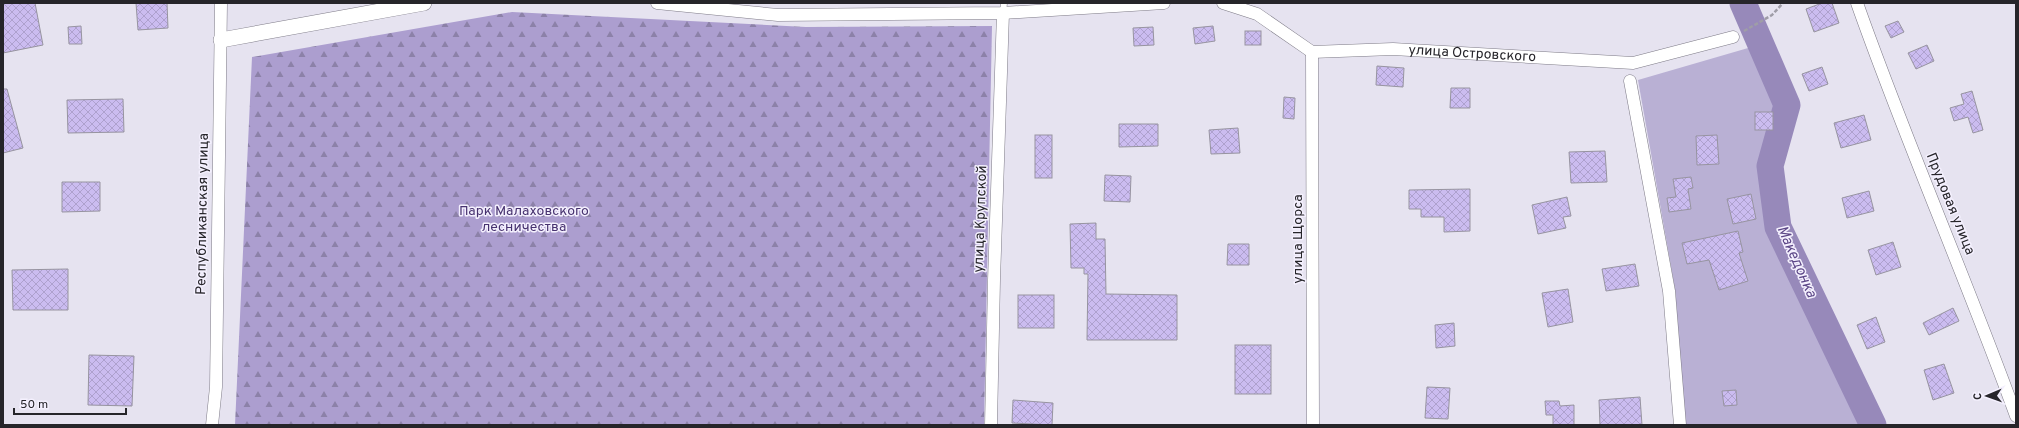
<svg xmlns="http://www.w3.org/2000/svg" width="2019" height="428" font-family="Overpass,sans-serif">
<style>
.forest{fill:url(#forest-firs)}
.green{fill:#b9b0d4}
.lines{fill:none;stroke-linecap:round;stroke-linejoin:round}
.river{stroke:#9789ba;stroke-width:27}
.building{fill:url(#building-cross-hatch);stroke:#9794a0}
.service-casing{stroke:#7e7b87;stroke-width:7}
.minor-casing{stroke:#7e7b87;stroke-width:13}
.tertiary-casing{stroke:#7e7b87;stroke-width:16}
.path{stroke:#9f9da7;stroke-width:2.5;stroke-dasharray:4 2;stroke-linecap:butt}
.service{stroke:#fff;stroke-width:6}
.minor{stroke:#fff;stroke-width:12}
.tertiary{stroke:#fff;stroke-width:15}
.labels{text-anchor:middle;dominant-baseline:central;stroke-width:3;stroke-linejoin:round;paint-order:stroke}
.street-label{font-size:14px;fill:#26252a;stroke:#f4f0fe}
.park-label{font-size:14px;fill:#47326f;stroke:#f4f0fe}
.water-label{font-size:15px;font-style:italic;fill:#5c4787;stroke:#f4f0fe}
</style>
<defs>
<pattern id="forest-firs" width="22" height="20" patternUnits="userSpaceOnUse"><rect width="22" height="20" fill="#ac9ecf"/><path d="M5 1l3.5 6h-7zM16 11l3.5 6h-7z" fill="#8c81a8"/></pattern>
<pattern id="building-cross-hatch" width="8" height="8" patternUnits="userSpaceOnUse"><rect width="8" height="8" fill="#cbbcf0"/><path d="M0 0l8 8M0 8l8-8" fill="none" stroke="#aea1ce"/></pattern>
</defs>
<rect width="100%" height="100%" fill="#e6e3f0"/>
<polygon class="forest" points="512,12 806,27 992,26 984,425 235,425 252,57"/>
<polygon class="green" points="1755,46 1782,105 1765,166 1771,230 1859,425 1685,425 1675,289 1638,80"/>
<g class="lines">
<polyline class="river" points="1743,3 1787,105 1770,166 1778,227 1873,425"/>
</g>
<g class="building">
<polygon points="3,3 35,3 43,45 3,53"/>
<polygon points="136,3 167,3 168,28 138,30"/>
<polygon points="1822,3 1832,3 1839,23 1814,32 1806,9"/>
<polygon points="1898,21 1904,32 1891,38 1885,26"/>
<polygon points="81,26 82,44 69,44 68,27"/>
<polygon points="1213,26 1215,41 1195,44 1193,28"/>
<polygon points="1153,27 1154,45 1134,46 1133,28"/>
<rect x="1245" y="31" width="16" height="14"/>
<polygon points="1927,45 1934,61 1916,69 1908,53"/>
<polygon points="1377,66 1404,68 1403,87 1376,85"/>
<polygon points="1822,67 1828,84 1809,91 1802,74"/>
<polygon points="1451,88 1470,88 1470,108 1450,108"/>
<polygon points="3,89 7,89 23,148 3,153"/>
<polygon points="1972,91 1983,130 1973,133 1968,117 1954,121 1950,108 1964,104 1961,94"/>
<polygon points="1284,97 1295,98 1294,119 1283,118"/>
<polygon points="123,99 124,132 68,133 67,100"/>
<rect x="1755" y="112" width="18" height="18"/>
<polygon points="1864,115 1871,140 1841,148 1834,123"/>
<polygon points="1119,124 1158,124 1158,146 1119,147"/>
<polygon points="1238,128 1240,153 1211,154 1209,130"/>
<rect x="1035" y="135" width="17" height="43"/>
<polygon points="1717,135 1719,164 1697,165 1696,136"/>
<polygon points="1605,151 1607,182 1571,183 1569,152"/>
<polygon points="1105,175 1131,176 1130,202 1104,201"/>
<polygon points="1691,177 1693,188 1688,189 1691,209 1669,212 1667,198 1676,197 1673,179"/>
<polygon points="62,182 100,182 100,211 62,212"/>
<polygon points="1470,189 1470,231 1444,232 1444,217 1421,217 1421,209 1409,209 1409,190"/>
<polygon points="1869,191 1874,211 1847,218 1842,198"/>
<polygon points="1751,194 1756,219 1733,224 1727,199"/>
<polygon points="1567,197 1571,216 1563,217 1566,228 1538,234 1532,205"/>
<polygon points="1096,223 1096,239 1105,239 1106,294 1177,295 1177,340 1087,340 1088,274 1084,274 1084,268 1071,268 1070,224"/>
<polygon points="1738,231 1743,252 1739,253 1748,281 1719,290 1709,260 1687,264 1682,243"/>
<polygon points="1893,242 1901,267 1876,275 1868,250"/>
<polygon points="1228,244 1249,244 1249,265 1227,265"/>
<polygon points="1635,264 1639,286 1606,291 1602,269"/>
<polygon points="68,269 68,310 13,310 12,270"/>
<polygon points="1568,289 1573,322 1548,327 1542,293"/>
<rect x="1018" y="295" width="36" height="33"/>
<polygon points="1953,308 1959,321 1929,335 1923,323"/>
<polygon points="1876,317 1885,342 1867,349 1857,325"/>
<polygon points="1454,323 1455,346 1436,348 1435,325"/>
<rect x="1235" y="345" width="36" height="49"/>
<polygon points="89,355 134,356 132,406 88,405"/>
<polygon points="1944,364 1954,393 1933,400 1924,370"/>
<polygon points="1427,387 1450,388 1448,419 1425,418"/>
<polygon points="1736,390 1737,405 1724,406 1722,391"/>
<polygon points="1640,397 1642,425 1600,425 1599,400"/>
<polygon points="1013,400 1053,403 1052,425 1012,423"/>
<polygon points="1545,401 1559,401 1560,406 1574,405 1574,425 1553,425 1553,415 1546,415"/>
</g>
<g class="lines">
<g class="service-casing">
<polyline id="service" points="1003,13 1004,3"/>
</g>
<g class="minor-casing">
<g id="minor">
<polyline points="657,3 778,15 1003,13 1164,3"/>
<path id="s1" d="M1223,3l34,11 55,38 81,-3 240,14 100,-26"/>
<path d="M1857,3c49,139 109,275 159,413"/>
<polyline points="1312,52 1313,425"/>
<polyline points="1630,81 1669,291 1680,425"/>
<polyline points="212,425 216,387 221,3"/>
<polyline points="991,425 994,280 1003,13"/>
</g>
</g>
<g class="tertiary-casing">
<polyline id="tertiary" points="221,40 424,3"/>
</g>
<polyline class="path" points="1744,31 1772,15 1783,3"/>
<use href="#service" class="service"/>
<use href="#minor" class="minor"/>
<use href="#tertiary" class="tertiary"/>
</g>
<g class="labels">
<g class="street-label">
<text stroke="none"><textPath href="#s1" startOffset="263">улица Островского</textPath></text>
<text transform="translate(1950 204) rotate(68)">Прудовая улица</text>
<text transform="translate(203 214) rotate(-89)">Республиканская улица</text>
<text transform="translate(981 219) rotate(-88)">улица Крупской</text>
<text transform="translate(1298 239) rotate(-90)">улица Щорса</text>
</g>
<g class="park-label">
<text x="524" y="211">Парк Малаховского<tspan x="524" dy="16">лесничества</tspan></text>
</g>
<g class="water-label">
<text transform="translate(1796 262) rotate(66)">Македонка</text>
</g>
</g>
<rect width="2019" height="428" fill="none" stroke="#26252a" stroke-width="8"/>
<g transform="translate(1987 396) rotate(268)" stroke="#f4f0fe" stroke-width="3" paint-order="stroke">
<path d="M0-3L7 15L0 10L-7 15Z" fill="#26252a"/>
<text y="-6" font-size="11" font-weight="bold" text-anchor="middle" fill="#26252a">С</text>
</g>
<path d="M14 408v6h112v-6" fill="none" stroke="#26252a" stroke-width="2"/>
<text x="20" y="408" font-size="12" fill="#26252a" stroke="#f4f0fe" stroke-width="3" paint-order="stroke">50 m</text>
</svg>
